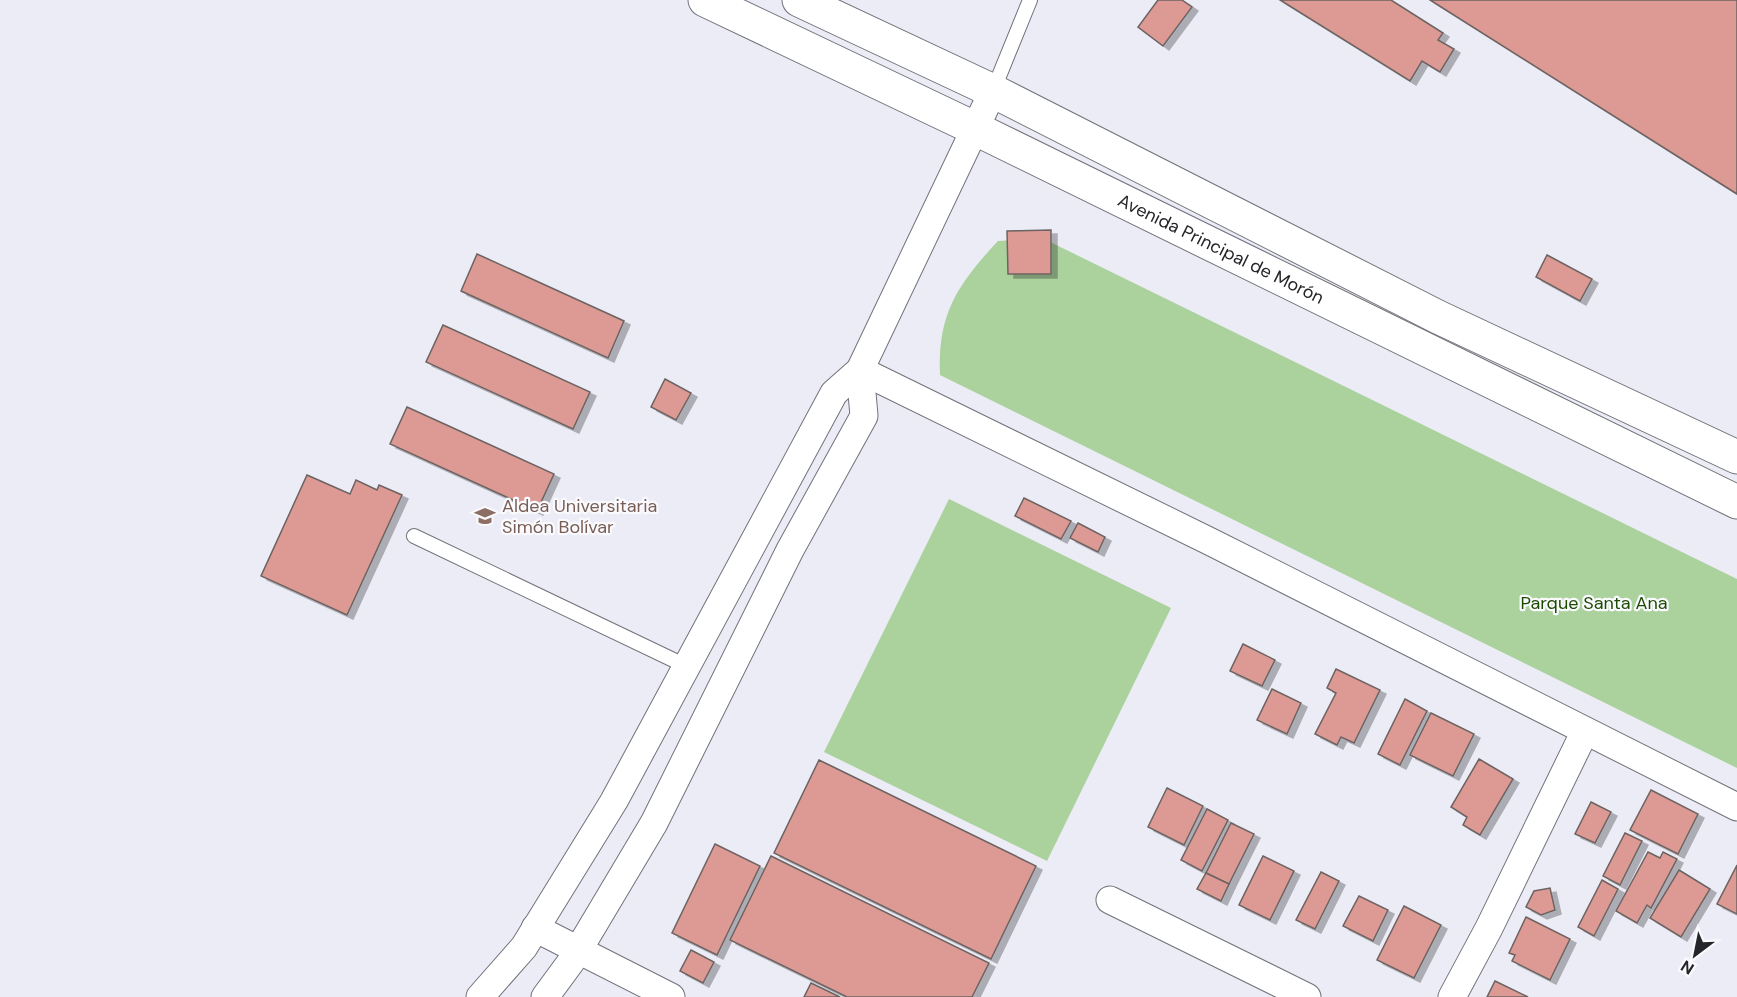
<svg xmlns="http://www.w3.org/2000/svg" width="1737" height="997" font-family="'DM Sans',sans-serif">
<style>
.green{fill:#abd19d}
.building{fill:#dd9993;stroke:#6c6362;stroke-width:1.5;filter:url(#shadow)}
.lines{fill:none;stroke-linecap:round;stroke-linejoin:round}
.lane-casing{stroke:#71727a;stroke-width:16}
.street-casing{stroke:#71727a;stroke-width:29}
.primary-casing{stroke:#71727a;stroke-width:35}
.lane{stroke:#fff;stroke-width:14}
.street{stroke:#fff;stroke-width:27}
.primary{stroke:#fff;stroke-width:33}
.labels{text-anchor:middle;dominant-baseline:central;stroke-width:4.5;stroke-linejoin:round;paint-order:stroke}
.street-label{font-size:18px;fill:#242528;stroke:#fafafe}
.education-label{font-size:18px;fill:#785e54;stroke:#fafafe;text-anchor:start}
.park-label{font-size:18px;fill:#1b4b00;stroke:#fafafe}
</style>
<defs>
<filter id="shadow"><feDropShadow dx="6" dy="4" stdDeviation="0" flood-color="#0004"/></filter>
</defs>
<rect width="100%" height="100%" fill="#ebecf5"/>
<g class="green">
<path d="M1042,238l695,341v189l-797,-393c-3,-61 18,-91 58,-134z"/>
<polygon points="949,499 1171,608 1047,861 824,752"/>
</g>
<g class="building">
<polygon points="1158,0 1182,0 1192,7 1163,46 1138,27"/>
<polygon points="1280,0 1391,0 1443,33 1438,40 1454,49 1440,72 1422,61 1410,81"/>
<polygon points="1430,0 1737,0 1737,194"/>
<polygon points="1051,230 1051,274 1008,274 1007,231"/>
<polygon points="477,254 624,321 608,358 461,291"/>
<polygon points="1547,255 1592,279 1580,301 1536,277"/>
<polygon points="443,325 590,392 573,429 426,362"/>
<polygon points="665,379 691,393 676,420 651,407"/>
<polygon points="407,407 554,474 537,511 390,444"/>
<polygon points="307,475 350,494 356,480 377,490 379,485 402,495 347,615 261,576"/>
<polygon points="1024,498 1071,521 1061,539 1015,516"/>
<polygon points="1078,523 1105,537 1098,552 1070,538"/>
<polygon points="1243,644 1275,660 1262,686 1230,671"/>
<polygon points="1336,669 1380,690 1354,743 1341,737 1337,745 1315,734 1336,693 1327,688"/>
<polygon points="1272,689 1301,703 1287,734 1257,720"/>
<polygon points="1405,699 1427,711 1400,765 1378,754"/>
<polygon points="1431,713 1474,734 1453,776 1410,755"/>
<polygon points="1479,759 1513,779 1480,835 1463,825 1467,817 1451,807"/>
<polygon points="819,760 1036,866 991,959 774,853"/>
<polygon points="1167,788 1203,806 1184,845 1148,827"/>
<polygon points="1651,790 1698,814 1678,854 1630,830"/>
<polygon points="1591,802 1611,812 1595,843 1575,834"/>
<polygon points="1207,809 1228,820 1202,871 1181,860"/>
<polygon points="1231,823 1254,834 1229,884 1206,873"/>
<polygon points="1625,833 1642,841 1620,885 1603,876"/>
<polygon points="715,844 760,866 717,955 672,933"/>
<polygon points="1648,852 1660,858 1663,852 1677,859 1651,908 1647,905 1637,923 1616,911"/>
<polygon points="771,856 989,963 972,997 847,997 730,940"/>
<polygon points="1263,856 1294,871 1270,920 1239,905"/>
<polygon points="1737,865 1737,914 1717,904"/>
<polygon points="1679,870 1710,889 1681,937 1650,918"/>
<polygon points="1321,872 1339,881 1315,929 1296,920"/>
<polygon points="1206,873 1229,884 1221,901 1197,889"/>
<polygon points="1602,880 1618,889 1594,936 1578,927"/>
<polygon points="1550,888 1555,910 1541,915 1526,907 1534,891"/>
<polygon points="1359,896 1388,910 1373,941 1343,926"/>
<polygon points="1404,906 1441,925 1414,978 1377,960"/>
<polygon points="1526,917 1570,939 1550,980 1512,961 1515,955 1509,953"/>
<polygon points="691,950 714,962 703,983 680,971"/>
<polygon points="1495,981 1528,997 1487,997"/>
<polygon points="811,983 840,997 804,997"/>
</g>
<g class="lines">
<g class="lane-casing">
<g id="lane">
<polyline points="993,91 1030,0"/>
<polyline points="414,536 686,666"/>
</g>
</g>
<g class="street-casing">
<g id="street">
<polyline points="860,370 1209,541 1737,807"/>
<polyline points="1110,900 1307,997"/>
<polyline points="535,928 671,997"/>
<polyline points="480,997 524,947 614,801 834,393 860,370 993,91"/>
<polyline points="545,997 573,959 654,823 790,550 864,416 860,370"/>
<polyline points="1452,997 1489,928 1585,731"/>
</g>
</g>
<g class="primary-casing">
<g id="primary">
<path id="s1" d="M705,0l271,129 761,373"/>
<polyline points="799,0 993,91 1438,317 1737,457"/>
</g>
</g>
<use href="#lane" class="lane"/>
<use href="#street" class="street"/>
<use href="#primary" class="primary"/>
</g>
<defs>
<g id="university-bare" transform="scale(1.62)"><path d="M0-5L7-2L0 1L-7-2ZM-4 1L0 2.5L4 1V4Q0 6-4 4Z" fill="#8d6e63" stroke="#fafafe" stroke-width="2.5" paint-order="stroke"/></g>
</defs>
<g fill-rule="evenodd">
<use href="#university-bare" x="485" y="516"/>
</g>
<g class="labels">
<g class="street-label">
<text stroke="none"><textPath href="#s1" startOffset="573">Avenida Principal de Morón</textPath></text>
</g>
<g class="education-label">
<text x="502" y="506">Aldea Universitaria<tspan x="502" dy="21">Simón Bolívar</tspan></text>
</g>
<g class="park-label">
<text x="1594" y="603">Parque Santa Ana</text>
</g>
</g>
<g transform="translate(1695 955) rotate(212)" stroke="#fafafe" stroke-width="4.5" paint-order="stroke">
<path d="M0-4.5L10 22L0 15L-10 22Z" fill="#242528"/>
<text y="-9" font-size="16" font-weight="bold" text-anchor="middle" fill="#242528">N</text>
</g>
</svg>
